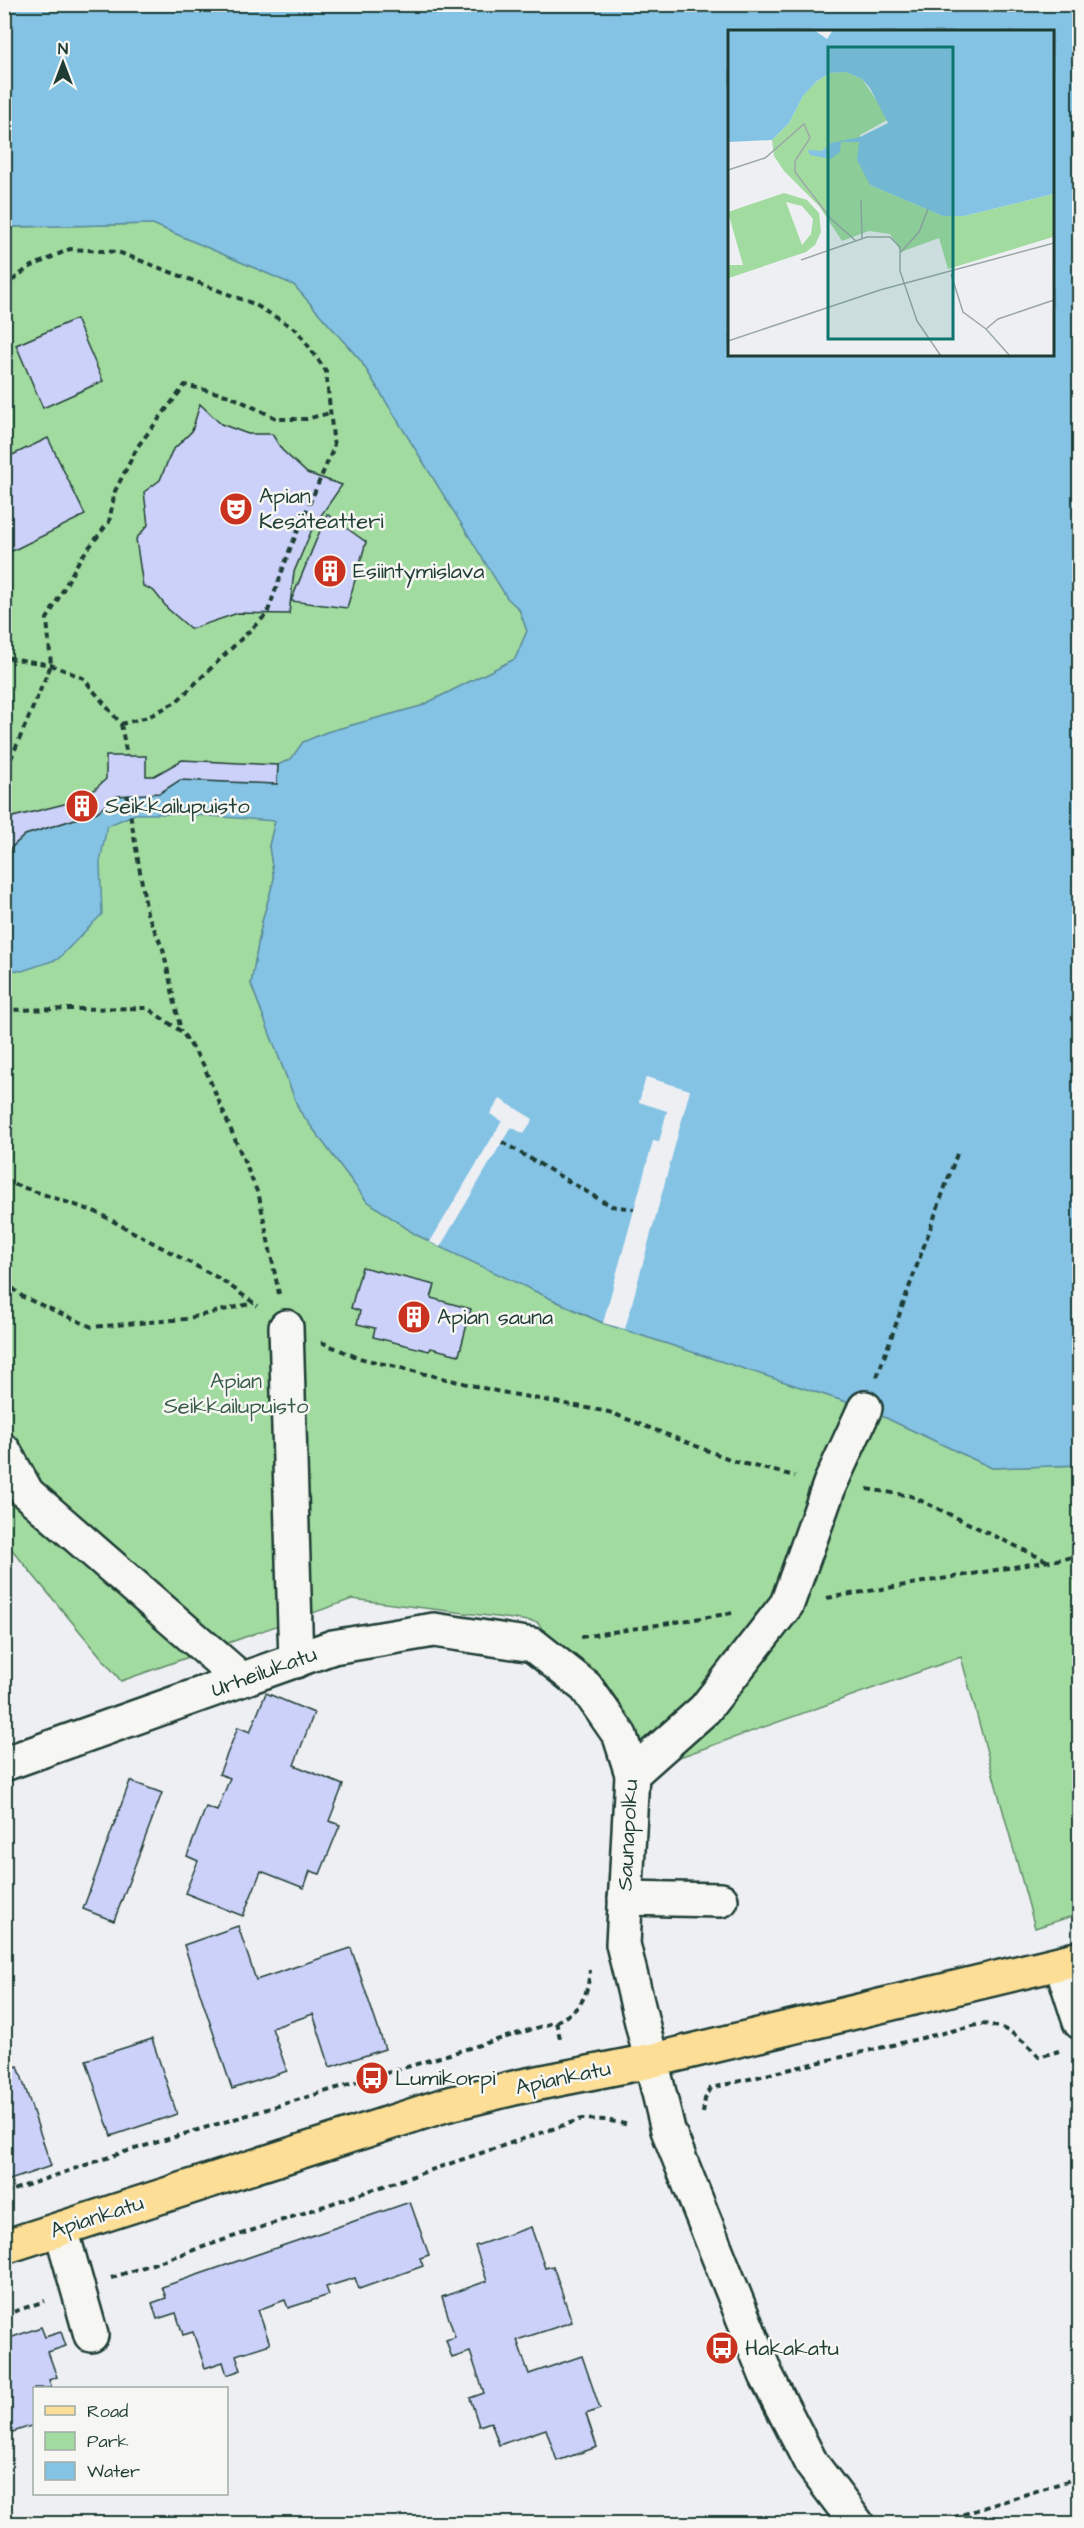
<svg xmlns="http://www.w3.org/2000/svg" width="1084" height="2528" font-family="'Architects Daughter',sans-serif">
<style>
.green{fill:#a2dba0;stroke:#608c6a;stroke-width:1.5}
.water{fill:#84c3e4;stroke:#5c8d9e;stroke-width:1.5;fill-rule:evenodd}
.pier{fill:#eeeff3}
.building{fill:#ccd1f9;stroke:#1f3d34;stroke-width:1.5}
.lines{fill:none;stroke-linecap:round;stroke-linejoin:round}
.minor-casing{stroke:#1f3d34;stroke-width:38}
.major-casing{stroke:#1f3d34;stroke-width:38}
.path{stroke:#1f3d34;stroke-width:4;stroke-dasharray:6 4.5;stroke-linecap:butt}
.minor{stroke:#f6f6f2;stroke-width:33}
.major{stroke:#fcde96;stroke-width:33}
.labels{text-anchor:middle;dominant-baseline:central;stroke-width:5;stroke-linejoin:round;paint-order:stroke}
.poi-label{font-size:22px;fill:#1f3d34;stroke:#f6f6f2;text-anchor:start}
.park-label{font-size:22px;fill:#395d4a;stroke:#f6f6f2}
.street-label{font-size:22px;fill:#1f3d34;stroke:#f6f6f2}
.inset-road{fill:none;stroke:#9ba8a7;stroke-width:1.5}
.view{fill:#0f766e;fill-opacity:0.15;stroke:#0f766e;stroke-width:3}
.inset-edge{fill:none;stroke:#1f3d34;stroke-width:3}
</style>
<rect width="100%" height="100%" fill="#eeeff3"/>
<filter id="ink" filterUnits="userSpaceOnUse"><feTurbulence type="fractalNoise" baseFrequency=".0167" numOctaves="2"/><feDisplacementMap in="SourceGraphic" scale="12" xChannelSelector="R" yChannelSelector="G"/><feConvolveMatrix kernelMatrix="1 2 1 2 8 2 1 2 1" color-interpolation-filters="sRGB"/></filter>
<g filter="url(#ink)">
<polygon class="green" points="153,224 294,285 361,361 507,597 519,609 527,631 515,659 421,706 327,732 303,742 291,759 278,765 275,821 269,846 274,879 262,922 251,984 299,1110 366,1200 415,1234 583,1314 603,1323 865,1408 992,1468 1079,1465 1079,1914 1035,1928 961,1657 632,1774 586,1687 537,1622 352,1599 121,1681 9,1546 5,1538 5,233 14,227"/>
<path class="water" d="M5,5h1074v1460l-87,3 -127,-60 -262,-85 -163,-76 -25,-13 -49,-34 -67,-90 -48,-126 11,-62 12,-43 -5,-33 6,-25 -93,-7h-47l-28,12 -7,36 2,52 -44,45 -36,12 -17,-2v-115l20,-19 72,-23 20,-16 63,-16 97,4 1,-19 13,-6 12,-17 24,-10 94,-26 94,-47 12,-28 -8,-22 -12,-11 -146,-237 -67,-76 -141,-61 -139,3 -9,6zM730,32h322v322h-322z"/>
<g class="pier">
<polygon points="646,1077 690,1090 625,1329 603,1323 653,1141 659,1142 667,1111 639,1102"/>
<polygon points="500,1099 533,1119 524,1134 511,1127 440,1247 430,1242 502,1121 490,1114"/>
</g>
<g class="building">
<polygon points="76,319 103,381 43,408 16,345"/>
<polygon points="200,404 221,424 248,434 272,434 282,450 307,473 342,485 313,527 294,572 289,614 238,613 191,629 168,609 154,591 143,586 136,539 148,525 144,492 160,480 172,451 192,431"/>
<polygon points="48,438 85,515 4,555 4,459"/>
<polygon points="327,514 366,542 347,608 291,601"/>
<polygon points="106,756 146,756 146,776 154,776 182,760 278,765 277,784 180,780 160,793 117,796 97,812 25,835 4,854 4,824 13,817 84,799 106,779"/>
<polygon points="362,1267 435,1285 431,1298 471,1309 459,1355 431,1348 429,1351 373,1337 375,1328 357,1324 360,1311 351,1308"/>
<polygon points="266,1693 314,1713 294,1765 343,1785 329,1821 340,1825 320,1874 310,1871 304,1888 261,1871 243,1916 185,1893 198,1861 187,1856 206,1807 217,1811 230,1778 219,1774 238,1727 250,1732"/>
<polygon points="130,1781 162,1793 114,1921 83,1909"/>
<polygon points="238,1926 256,1980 351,1948 385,2049 330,2067 313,2014 272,2028 287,2071 232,2089 184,1945"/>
<polygon points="152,2039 177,2114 111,2136 86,2060"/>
<polygon points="18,2066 51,2166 4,2182 4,2070"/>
<polygon points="410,2202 429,2255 420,2258 423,2266 359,2289 355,2278 326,2287 329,2295 288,2308 285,2300 258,2310 270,2344 236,2355 241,2370 227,2375 223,2362 205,2368 193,2332 183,2335 176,2313 157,2319 152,2303 166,2298 162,2287"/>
<polygon points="531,2227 545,2268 553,2266 572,2322 517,2340 529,2374 582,2356 600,2409 586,2414 597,2447 557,2461 546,2429 499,2445 491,2422 479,2426 470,2398 484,2393 470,2352 452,2358 446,2340 455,2337 442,2297 487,2281 475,2246"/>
<polygon points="41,2327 45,2337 61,2332 66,2346 48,2352 57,2377 49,2380 52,2388 34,2388 34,2425 4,2435 4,2340"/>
<rect x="298" y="2520" width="10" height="4"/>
</g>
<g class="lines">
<g class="minor-casing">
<g id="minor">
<polyline points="286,1327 296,1661"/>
<polyline points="4,1451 27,1493 241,1679"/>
<polyline points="4,1764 333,1647 434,1630 533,1645 586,1687 620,1736 632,1774 623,1944 668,2130 766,2375 811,2463 857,2524"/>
<polyline points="632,1774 705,1709 787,1604 830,1484 865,1408"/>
<polyline points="625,1898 721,1900"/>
<polyline points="1061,1963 1080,2022"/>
<polyline points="61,2229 91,2335"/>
</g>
</g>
<g class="major-casing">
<polyline id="major" points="4,2247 445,2105 518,2087 650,2061 1080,1958"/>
</g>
<g class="path">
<polyline points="4,287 28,268 70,249 118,252 254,304 297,330 326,371 334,447 290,549 267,614 176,702 148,717 121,724 83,678 51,665 10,658 4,660"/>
<polyline points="121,724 127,756"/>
<polyline points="4,790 10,761 51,665 47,619 80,559 109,522 115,491 138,446 185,385 230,396 278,419 306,419 330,413"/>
<polyline points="127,795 147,913 163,949 181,1031"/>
<polyline points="4,1010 147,1008 182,1032 203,1064 259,1196 279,1294"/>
<polyline points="502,1142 611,1206 634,1209"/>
<polyline points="4,1181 96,1212 222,1280 258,1306"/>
<polyline points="4,1281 23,1297 92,1327 185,1319 254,1303"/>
<polyline points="321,1342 359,1358 496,1391 609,1412 737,1462 795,1476"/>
<polyline points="877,1377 958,1151"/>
<polyline points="867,1489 911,1496 1047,1561"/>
<polyline points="827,1598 1080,1556"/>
<polyline points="581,1637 733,1613"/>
<polyline points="556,2022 561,2042"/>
<path d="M703,2113l2,-14 6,-11 270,-64c26,1 41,15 58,33l20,-6"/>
<path d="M4,2193l114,-39 438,-132c25,-13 31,-23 34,-52"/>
<polyline points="111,2278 582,2119 606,2120 629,2125"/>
<polyline points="4,2315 45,2301"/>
<polyline points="933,2524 1080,2477"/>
</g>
<use href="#minor" class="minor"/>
<use href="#major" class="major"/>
</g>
</g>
<defs>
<g id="theatre-disc" transform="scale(1.725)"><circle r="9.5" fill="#c8321e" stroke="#f6f6f2"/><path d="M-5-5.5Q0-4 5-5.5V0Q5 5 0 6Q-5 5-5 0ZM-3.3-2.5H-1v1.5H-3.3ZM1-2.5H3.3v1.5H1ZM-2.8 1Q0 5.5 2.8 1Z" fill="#fff"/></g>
<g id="building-disc" transform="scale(1.725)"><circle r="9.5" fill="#c8321e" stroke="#f6f6f2"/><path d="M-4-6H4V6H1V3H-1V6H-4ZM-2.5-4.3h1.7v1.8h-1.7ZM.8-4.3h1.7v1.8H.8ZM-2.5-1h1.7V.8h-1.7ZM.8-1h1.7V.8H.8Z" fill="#fff"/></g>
<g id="bus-disc" transform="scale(1.725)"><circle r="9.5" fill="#c8321e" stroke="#f6f6f2"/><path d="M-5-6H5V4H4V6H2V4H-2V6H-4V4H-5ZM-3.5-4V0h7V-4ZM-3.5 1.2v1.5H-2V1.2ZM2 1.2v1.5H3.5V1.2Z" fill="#fff"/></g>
</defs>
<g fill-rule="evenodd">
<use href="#theatre-disc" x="236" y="509"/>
<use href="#building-disc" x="330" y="571"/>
<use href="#building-disc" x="82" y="806"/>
<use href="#building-disc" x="414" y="1317"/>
<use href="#bus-disc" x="372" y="2078"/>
<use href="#bus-disc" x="722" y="2348"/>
</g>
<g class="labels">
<g class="poi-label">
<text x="259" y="496">Apian<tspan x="259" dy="25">Kesäteatteri</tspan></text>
<text x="353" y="571">Esiintymislava</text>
<text x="105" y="806">Seikkailupuisto</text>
<text x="437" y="1317">Apian sauna</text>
<text x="395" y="2078">Lumikorpi</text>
<text x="745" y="2348">Hakakatu</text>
</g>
<g class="park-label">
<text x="236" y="1381">Apian<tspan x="236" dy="25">Seikkailupuisto</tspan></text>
</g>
<g class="street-label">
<text transform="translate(264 1672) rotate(-20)">Urheilukatu</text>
<text transform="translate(628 1835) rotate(-87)">Saunapolku</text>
<text transform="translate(563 2078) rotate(-12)">Apiankatu</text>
<text transform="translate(97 2217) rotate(-18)">Apiankatu</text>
</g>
</g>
<g transform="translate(728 30)">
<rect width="326" height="326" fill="#eeeff3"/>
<path d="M118,42l16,7 27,40 -29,16v13l10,37 73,31h21l89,-22v43l-105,32 -9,-31 -38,14 -11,-18 -21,-3 -27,10 -23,-35 -35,-35 -10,-15 -2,-16 17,-17 14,-27 14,-15 13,-8zM56,163l23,7 12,13 2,19 -6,13 -9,7 -77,26 -1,-13h15l-15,-53zM58,172l16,4 11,13 -2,15 -9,11z" fill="#a2dba0" fill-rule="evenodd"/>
<path d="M0,0h86l13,9 6,-9h220v164l-89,22h-21l-73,-31 -13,-25 2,-18h-18l-1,10 -9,7 -21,-4 -2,-5 14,1 9,-8 29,-6 28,-14 -18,-35 -8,-9 -16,-7 -16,1 -13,8 -14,15 -14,27 -17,17 -44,2z" fill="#84c3e4"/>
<path class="inset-road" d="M0,140l37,-12 39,-34 6,14 -15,23v11l36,47 25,22M133,170l1,39M173,222l18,-20 9,-23M73,230l66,-23h23l10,10v24l17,50 24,35M223,244l12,38 23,17 24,27M258,299l12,-10 56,-19M0,311l152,-51 174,-47"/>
<path class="view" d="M100,17h125v292h-125z"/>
<rect width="326" height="326" class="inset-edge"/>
</g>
<rect width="1084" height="2528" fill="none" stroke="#f6f6f2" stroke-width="24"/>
<rect x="12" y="12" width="1060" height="2504" fill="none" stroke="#1f3d34" stroke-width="2" filter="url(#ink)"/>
<rect x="33" y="2387" width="195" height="108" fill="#f6f6f2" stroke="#a0aca6" stroke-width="1.5"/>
<rect x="45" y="2406" width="30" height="9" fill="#fcde96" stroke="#a0aca6" stroke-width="1.5"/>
<text x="87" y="2417" font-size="18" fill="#1f3d34">Road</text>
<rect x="45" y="2432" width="30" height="18" fill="#a2dba0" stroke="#a0aca6" stroke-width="1.5"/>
<text x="87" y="2447" font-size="18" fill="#1f3d34">Park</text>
<rect x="45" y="2462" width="30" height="18" fill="#84c3e4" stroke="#a0aca6" stroke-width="1.5"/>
<text x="87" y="2477" font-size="18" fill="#1f3d34">Water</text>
<g transform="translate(63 63)" stroke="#f6f6f2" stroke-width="4.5" paint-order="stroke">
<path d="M0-4.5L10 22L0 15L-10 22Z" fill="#1f3d34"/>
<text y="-9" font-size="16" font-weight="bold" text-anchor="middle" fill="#1f3d34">N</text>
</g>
</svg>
